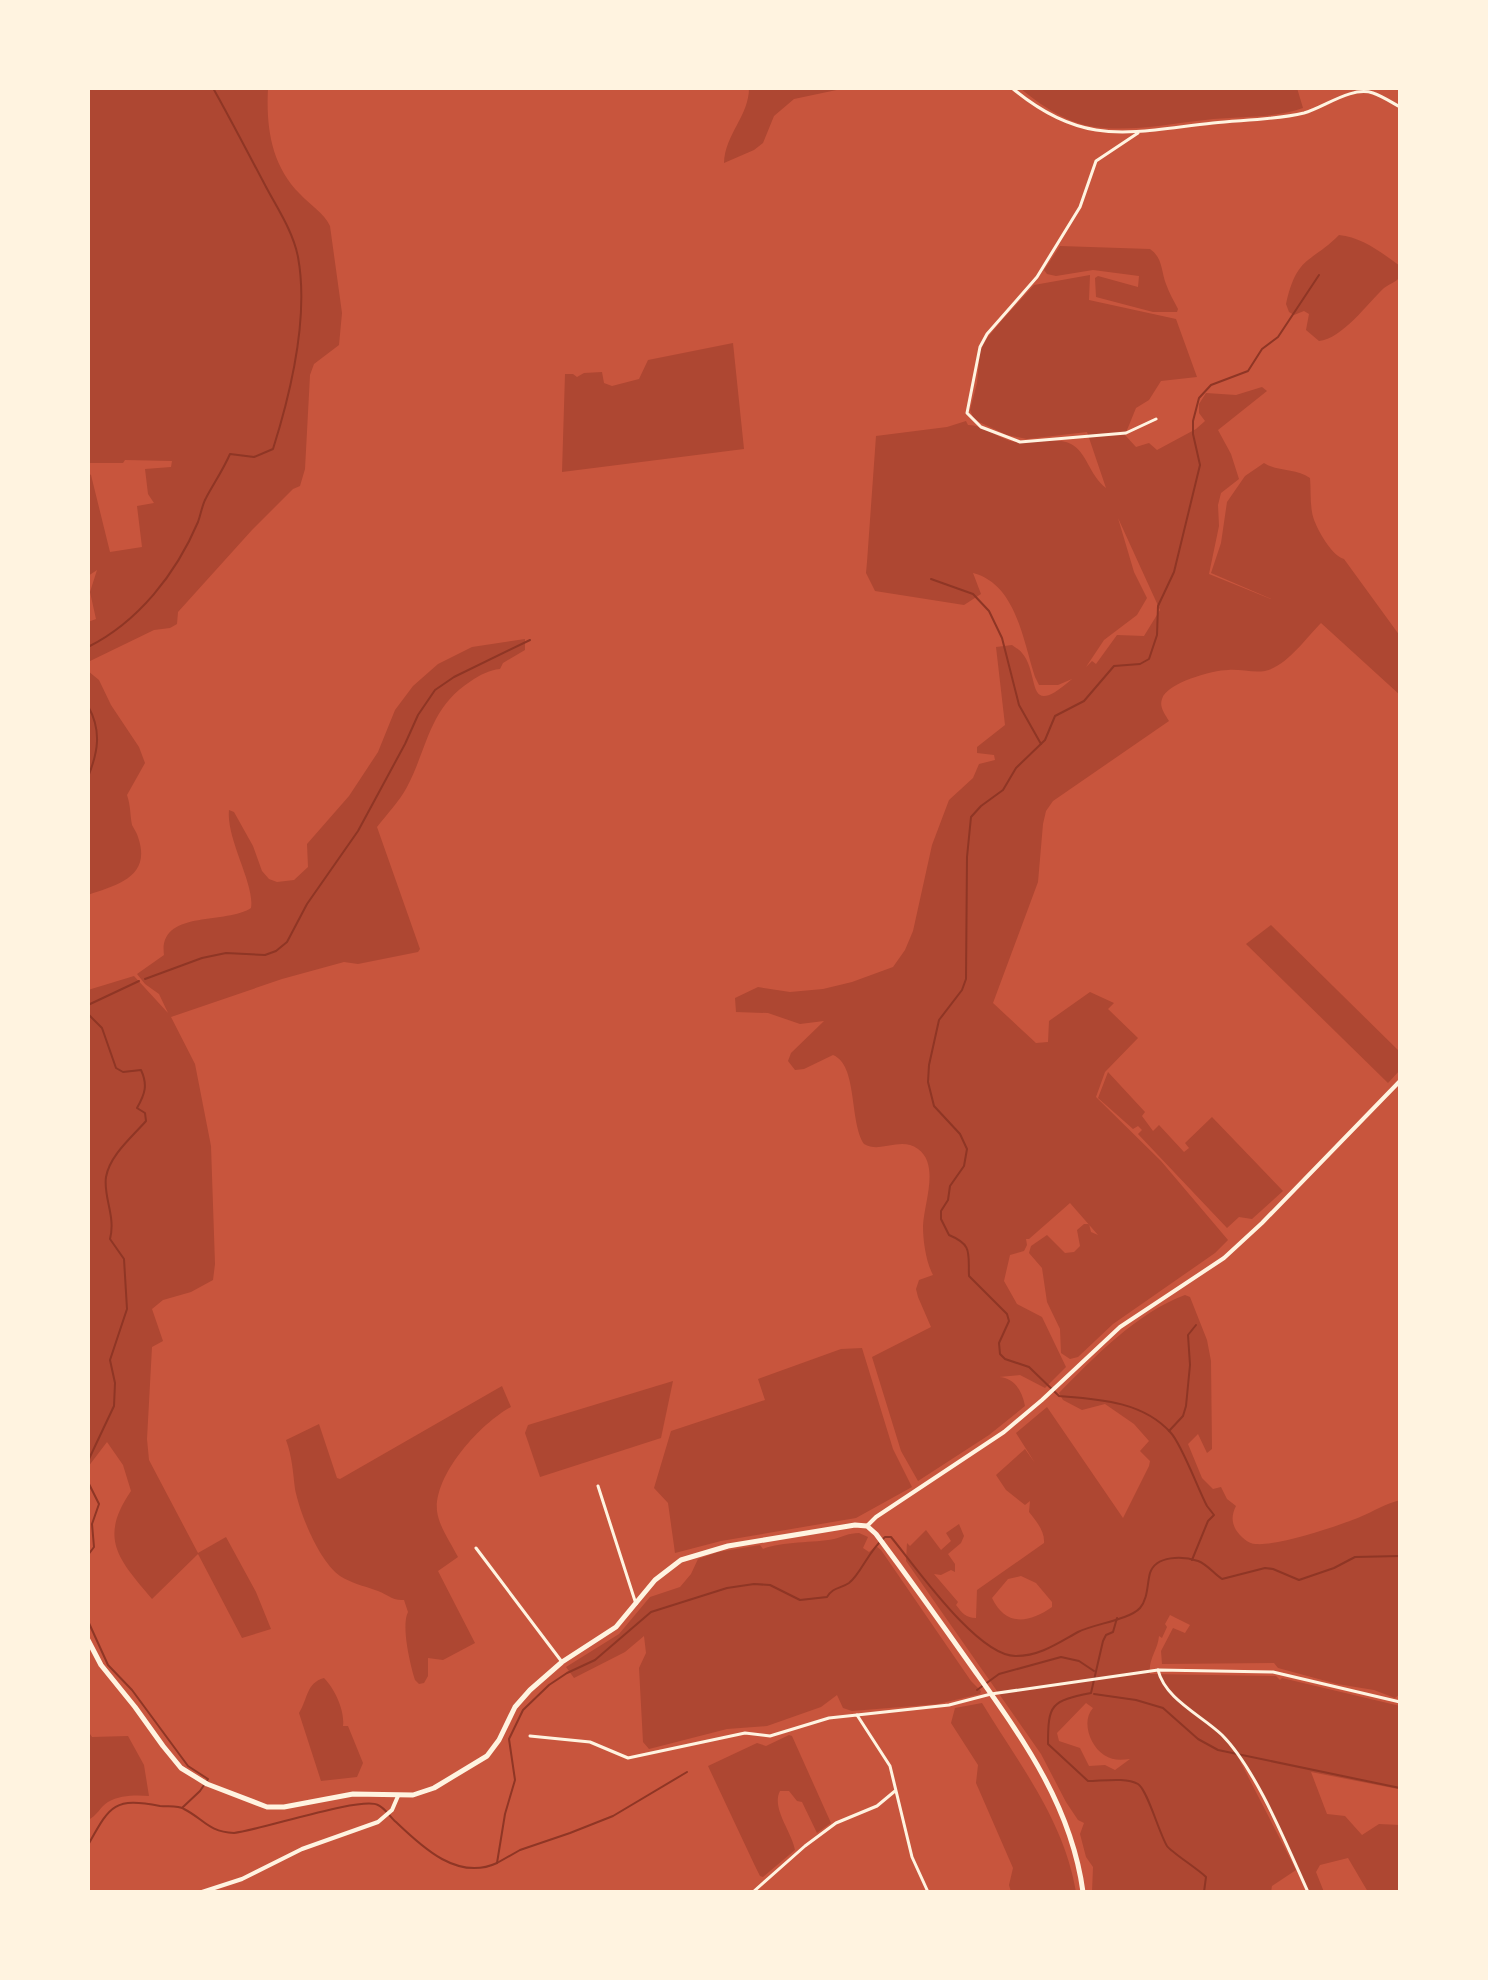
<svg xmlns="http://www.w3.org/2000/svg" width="1488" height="1980" font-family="'Space Grotesk',sans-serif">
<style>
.green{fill:#ae4732;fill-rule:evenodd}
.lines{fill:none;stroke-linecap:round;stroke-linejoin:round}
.stream{stroke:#8f3625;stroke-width:2}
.minor{stroke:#fff3e0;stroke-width:3}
.tertiary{stroke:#fff3e0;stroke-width:4}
.secondary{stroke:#fff3e0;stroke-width:5}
</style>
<rect width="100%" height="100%" fill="#c8553d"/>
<g class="green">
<path d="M88,88h180c-2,39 3,77 32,106 10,11 24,19 30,32l12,87 -3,32 -25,19 -4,11 -5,94 -5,17 -7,3 -41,41 -74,82 -1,12 -7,4 -16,2 -66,32v-40l8,-3 -6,-27 7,-22 -9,6v-103l3,2 19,77 32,-5 -5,-41 17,-3 -6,-9 -3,-25 26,-2 1,-6 -47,-1 -2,3h-35z"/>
<path d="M749,88h97l-52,11 -20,17 -11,27 -9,7 -30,13c1,-29 25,-47 25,-75z"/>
<path d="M1020,88h277l6,20c-30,11 -66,8 -98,12 -38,4 -78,13 -116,6 -25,-5 -50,-22 -69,-38z"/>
<path d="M1339,235c23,2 43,18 61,31v11c-5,6 -11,7 -16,11 -16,15 -42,51 -65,53l-13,-11 3,-16 -5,-3 -10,4 -5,-3 -3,-8c11,-49 24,-40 53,-69z"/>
<path d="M1060,246l90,3c13,9 11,22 16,35 3,9 8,17 12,25l-1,3h-24l-57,-15 -1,-19 3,-2 40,11 1,-11 -46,-6 -37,6 -9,-2 -3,-4z"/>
<path d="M1090,275l-1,25 87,19 21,58 -36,4 -12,19 -13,8 -11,27 11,12 13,-4 8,7 39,-21 9,-8 -6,-8v-9l7,-11 30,2 26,-8 5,4 -49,39 13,24 8,25 -18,14 -3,12 1,21 -10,48 67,27 -65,-28 10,-30 6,-41 18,-26 19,-13c14,9 32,5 46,15 1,11 0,23 2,34 1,11 19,44 32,47l56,77v59l-79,-72c-15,15 -34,43 -56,48 -12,2 -25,-2 -37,-1 -15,0 -62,13 -66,29 -3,8 3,15 7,22l-116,80 -7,10 -3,13 -5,58 -45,121 43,40 12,-1 1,-21 41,-29 24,11 -6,6 30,29 -33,34 -9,25 65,64 67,79 -13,13 -102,71 -35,33 -8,2 -9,-6 -1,-24 -13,-27 -5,-34 -13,-15 2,-7 16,-11 18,18 9,-1 6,-6 -3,-16 7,-6h5l2,8 7,3 -28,-32 -41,36h-3l1,6 -3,6 -14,4 -6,26 13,23 25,13 24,50 -21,21 -25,-13 -21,2c15,1 23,13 26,29l-36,29 -71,46 -17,-30 -29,-94 59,-30 -13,-30 -2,-8 3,-9 14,-5c-7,-13 -10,-34 -10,-49 1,-23 17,-61 -5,-77 -18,-13 -37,5 -54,-5 -15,-23 -6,-79 -31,-89l-29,14 -9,1 -7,-9 3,-8 33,-32 -24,3 -32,-11 -32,-1 -1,-14 23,-11 32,5 33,-3 29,-7 41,-15 12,-17 8,-19 19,-86 17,-45 24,-22 6,-14 16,-4 -1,-5 -17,-2v-6l28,-22 -9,-78 16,-2c4,3 8,5 10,8 19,22 2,68 50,26l-14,6h-19l-4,-8c-12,-37 -19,-93 -62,-104l8,21 -17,11 -89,-14 -9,-18 1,-11 9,-126 71,-9 19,-6 2,4c16,0 30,14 47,17 17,3 40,-6 56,2 16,8 18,31 35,44l-19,-56 -60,7 -20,-4 -28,-13 -6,-5 -3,-7 7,-27 3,-32 7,-13 16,-19 31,-34zM1118,518l42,92 -16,26 -27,-1 -21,29 -4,-3 -6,6 18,-27 33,-25 10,-17 -13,-26z"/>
<polygon points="733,343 744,449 562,472 565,374 573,374 577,377 584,373 602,372 604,383 612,386 639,379 648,360"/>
<path d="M525,639v11l-22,13 -3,6c-11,1 -20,6 -29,12 -42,27 -43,66 -64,106 -8,15 -20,27 -30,40l43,122 -2,3 -60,12 -14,-2 -62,17 -111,38 24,47 16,82 4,118 -2,16 -22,12 -28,8 -11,9 11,32 -11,6 -5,92 2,21 49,93 28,-16 30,55 15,37 -29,9 -44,-84 -46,45c-33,-39 -54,-60 -21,-108l-8,-26 -16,-23 -19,25v-477l46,-14 34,37 -9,-19 -14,-10 -8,-10 27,-19c-6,-46 62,-30 87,-47 4,-24 -25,-69 -22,-98l5,2 19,34 9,25 7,8 8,3 17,-2 14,-13 -1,-23 42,-48 29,-44 17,-42 18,-24 25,-22 34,-17z"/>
<path d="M88,671l11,9 12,25 28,42 6,16 -18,32c4,12 3,21 5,30 2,4 5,8 6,12 14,40 -21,48 -50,58z"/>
<polygon points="1271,925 1400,1052 1400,1070 1388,1083 1246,944"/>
<polygon points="1108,1072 1145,1112 1142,1116 1153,1131 1159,1125 1184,1152 1189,1148 1185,1143 1212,1117 1283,1191 1252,1219 1239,1217 1227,1228 1138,1134 1142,1130 1138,1126 1133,1129 1098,1098"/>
<path d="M1185,1295l5,2 17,43 4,21 1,88 -5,4 -9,-19 -10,10 14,34 11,11 8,-2 6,12 9,7c-4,8 -5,15 0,24 4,6 12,14 20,14 22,2 82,-18 104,-27 14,-6 25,-13 40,-17v111l-2,2 2,6v75l-5,4 -21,-8 -37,-6 -59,-16 -4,-5 -112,1 -1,-13 12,-23 12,5 5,-8 -20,-10 -5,9 2,3 -5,11 -3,-2c-1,14 -11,23 -9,38l126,2 4,4 2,-2 118,28v91l-2,-8 -87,-17 16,42 18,2 17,19 17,-11 21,1v67h-32l-20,-34 -28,7 -4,7 8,20h-15l-64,-129 -5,-2 56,109 -24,16 -1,6h-179l1,-25 -7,-10 -6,-23 4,-11 -6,-3 -12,-18 -25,-48 -135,-193 1,-18 3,3 16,-16 15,20 10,-9 -5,-8 13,-9 5,12 -3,7 -13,11 7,10v8l-4,-2 -10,5 -7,-1 24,28 -2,3c6,8 10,13 20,13l1,-28 67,-47c1,-12 -8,-22 -15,-31l1,-11 -5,4 -19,-15 -10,-15 29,-26 10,14 -19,-30 31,-26 76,111 26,-52 1,-5 -10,-10 9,-10 -15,-17 -29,-20 -23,6 -19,-10 -4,-7c34,-35 79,-81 126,-98zM1021,1576l15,7 16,19v5c-23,16 -46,20 -60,-9l16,-19zM1086,1703l7,5c-12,13 -3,38 11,47 9,6 17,5 26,4l-15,11 -10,-5 -16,1 -9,-18 -21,-7 -2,-8z"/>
<polygon points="862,1348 893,1449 912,1487 856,1518 721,1541 675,1553 668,1503 654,1488 671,1431 765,1400 758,1379 841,1349"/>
<polygon points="673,1381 661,1438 540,1477 525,1433 528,1425"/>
<path d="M502,1386l9,21c-30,16 -77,67 -74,104 2,16 14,32 21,46l-20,14 37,72 -32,17 -15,-2v18l-4,7 -5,1 -4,-4c-5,-16 -14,-54 -7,-68l-4,-12c-12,1 -18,-7 -29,-10 -11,-4 -24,-7 -35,-14 -21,-15 -40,-62 -45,-87 -2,-17 -3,-33 -9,-49l33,-16 18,54 3,1z"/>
<path d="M859,1533l9,4 -5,11 6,4 7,-6 5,4 90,131 10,10 -1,3 -42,10 -86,7 -9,-3 -6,-13 -16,12 -54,19 -40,3 -78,20 -6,-7 -4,-74 7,-15 -2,-17 -19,16 -51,26 -8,-11 53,-33 31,-37 30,-10 11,-13 7,-15 20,-7 42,-7 3,4c19,-8 51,-6 71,-10 8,-2 15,-6 25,-6z"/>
<path d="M324,1678c11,11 21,33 19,48h5l15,37 -6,14 -36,4 -22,-68c9,-14 7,-30 25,-35z"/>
<path d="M982,1703c37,61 82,117 94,189h-65l-2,-7 4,-17 -37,-85 2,-18 -27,-42 4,-15z"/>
<path d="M88,1731l4,6 36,-1 16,29 5,31c-13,-1 -29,-1 -41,6 -8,5 -11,14 -20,18z"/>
<path d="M789,1735l3,1 39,87 -14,10 -15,-31 -5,-1 -8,-10h-9c-9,17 12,41 15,59l-32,27 -3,-1 -5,-10 -47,-100 49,-23 9,3z"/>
</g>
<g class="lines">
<g class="stream">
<polyline points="931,579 973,594 989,611 1002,638 1019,705 1041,744"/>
<path d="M88,647c50,-25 88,-73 110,-125 3,-8 4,-17 8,-24 8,-15 17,-28 24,-44l24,3 19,-8c18,-57 36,-132 25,-192 -5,-26 -21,-49 -33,-72 -17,-32 -34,-65 -52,-97"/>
<path d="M88,706c14,25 10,46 0,71"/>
<polyline points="145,979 202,958 226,953 265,955 276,951 287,942 307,904 358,831 405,744 418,715 435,690 454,677 530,640"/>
<polyline points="88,1005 139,981"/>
<path d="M88,1014l14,14 14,40 7,4 18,-2c7,15 4,24 -4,38l8,5 1,8c-14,16 -36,34 -40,56 -3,20 10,39 4,62l14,20 3,50 -17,51 5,23 -1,23 -26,55"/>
<polyline points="1169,1431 1183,1416 1186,1406 1190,1365 1188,1335 1196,1325"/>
<polyline points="88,1482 99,1504 92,1524 94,1547 88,1555"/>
<path d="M1192,1560l16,-39 6,-6 -7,-9c-9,-17 -25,-61 -36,-73 -28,-32 -74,-34 -112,-37l-30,-29 -24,-8 -5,-5 -1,-11 10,-22 -2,-7 -38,-38c-1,-23 4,-31 -20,-41l-8,-16v-8l7,-11 2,-14 14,-20 3,-17 -7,-15 -26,-28 -6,-24 1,-17 10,-45 23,-30 4,-11 1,-122 4,-40 10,-11 22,-16 13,-22 29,-28 10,-24 29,-15 30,-35 26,-2 9,-5 8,-24 1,-29 16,-34 26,-107 -7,-31v-13l6,-23 12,-13 37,-14 14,-22 16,-12 41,-62"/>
<path d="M1117,1618l-4,14 -7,3 -3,6 -12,52c-40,8 -43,11 -43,51l40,37c14,0 38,-4 50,3 9,5 21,49 29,62 4,6 31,23 39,31l-2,15"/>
<polyline points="88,1621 108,1665 132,1690 188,1766 208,1779 200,1791 183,1807"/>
<polyline points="977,1690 999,1674 1061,1657 1079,1661 1094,1671"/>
<polyline points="1094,1694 1136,1700 1163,1708 1198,1739 1218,1750 1400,1788"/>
<path d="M88,1845c22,-39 25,-48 72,-39 8,1 18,-1 24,3 20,10 24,23 50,24 27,-3 127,-37 144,-28 7,3 12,12 18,17 27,26 62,59 101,41l8,-49 10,-34 -6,-41 14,-29 26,-25 18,-12 28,-13 56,-48 76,-24 27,-4 16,1 30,15 27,-3c6,-10 13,-8 22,-14 12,-9 19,-32 36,-46h6c24,29 87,120 125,119 24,0 42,-13 62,-24 15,-8 51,-12 62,-24 8,-9 7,-24 10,-35 6,-18 33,-17 48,-12 9,3 16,13 24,18l43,-11 8,1 26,11 35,-12 21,-11 45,-1"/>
<polyline points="497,1863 520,1850 570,1833 613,1816 687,1772"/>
</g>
<g class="minor">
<path d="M1012,88c72,60 117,44 201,35 30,-3 62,-3 91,-10 21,-6 47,-27 69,-20 9,3 18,9 27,14"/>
<polyline points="1138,133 1096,161 1080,207 1037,277 987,334 980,347 967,413 981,427 1020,442 1126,433 1156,419"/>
<polyline points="598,1486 636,1604"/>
<polyline points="476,1548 562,1662"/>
<path d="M1158,1670c7,29 43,45 64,65 34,34 65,111 86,157"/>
<polyline points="857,1715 949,1705 991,1694 1158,1670 1273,1672 1400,1702"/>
<polyline points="530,1736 590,1742 628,1758 745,1733 770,1736 829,1718 857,1715 890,1766 912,1857 928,1892"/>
<polyline points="753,1892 805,1846 836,1823 877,1806 895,1791"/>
</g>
<g class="tertiary">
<polyline points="867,1526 876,1517 1004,1432 1042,1400 1120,1327 1224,1258 1262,1223 1400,1081"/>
<polyline points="202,1892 242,1879 302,1849 378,1822 392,1810 398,1796"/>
</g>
<path class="secondary" d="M88,1640l13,25 34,42 28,39 18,22 26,16 60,23h17l69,-13 60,1 21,-7 53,-32 12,-16 16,-33 15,-17 32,-28 54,-35 39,-47 26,-20 47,-14 127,-21 12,1 9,8c32,43 63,86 94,130 50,71 101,139 113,228"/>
</g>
<rect width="1488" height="1980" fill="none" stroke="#fff3e0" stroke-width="180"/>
</svg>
